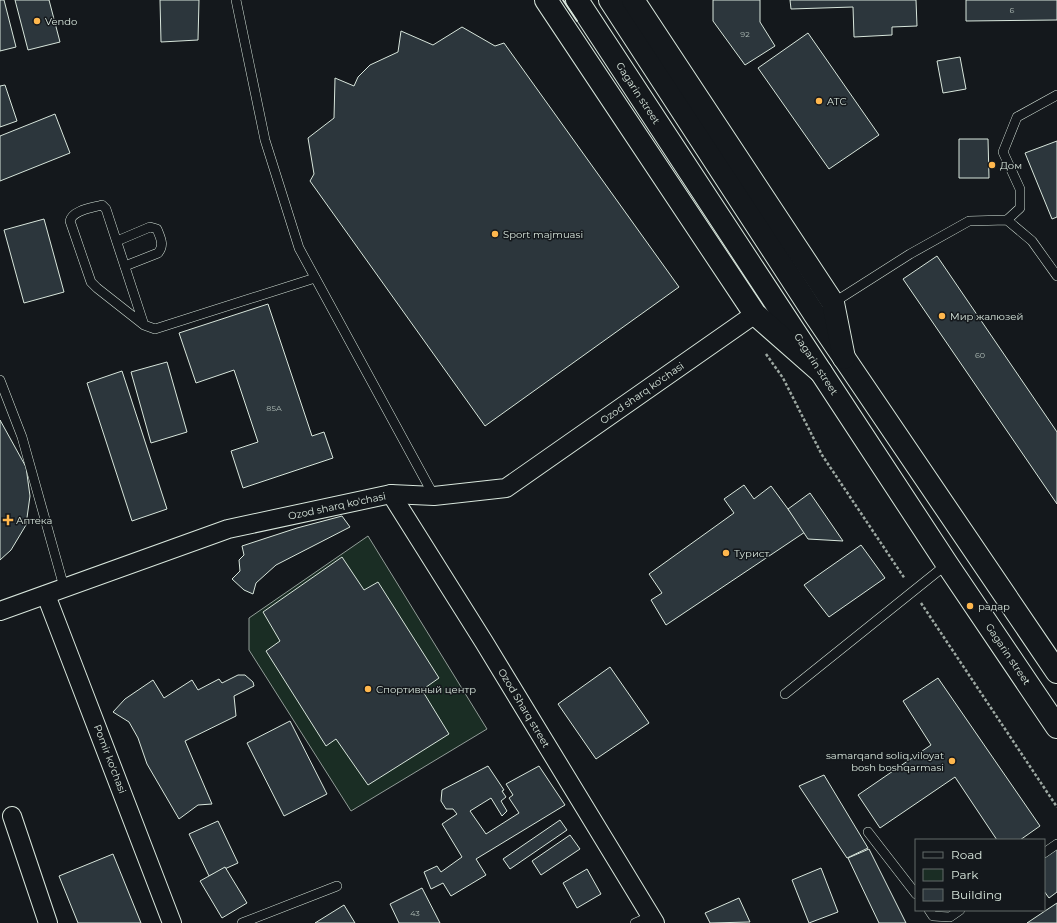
<svg xmlns="http://www.w3.org/2000/svg" width="1057" height="923" font-family="Montserrat,sans-serif">
<style>
.green{fill:#1a2d24;stroke:#939e99}
.building{fill:#2c363c;stroke:#d8e6dc}
.lines{fill:none;stroke-linecap:round;stroke-linejoin:round}
.service-casing{stroke:#d8e6dc;stroke-width:10}
.minor-casing{stroke:#d8e6dc;stroke-width:20}
.secondary-casing{stroke:#d8e6dc;stroke-width:24}
.primary-casing{stroke:#d8e6dc;stroke-width:24}
.path{stroke:#9da8a2;stroke-width:2.5;stroke-dasharray:3 2;stroke-linecap:butt}
.service{stroke:#14181c;stroke-width:9}
.minor{stroke:#14181c;stroke-width:18}
.secondary{stroke:#14181c;stroke-width:22}
.primary{stroke:#14181c;stroke-width:22}
.wall{stroke:#d8e6dc;stroke-width:2}
.poi-dot{fill:#ffb74d;stroke:#14181c;stroke-width:1.5}
.labels{text-anchor:middle;dominant-baseline:central;stroke-width:3;stroke-linejoin:round;paint-order:stroke}
.number-label{font-size:8px;fill:#adbab4}
.poi-label{font-size:10px;fill:#d8e6dc;stroke:#14181c;text-anchor:start}
.street-label{font-size:10px;fill:#d8e6dc;stroke:#14181c}
</style>
<rect width="100%" height="100%" fill="#14181c"/>
<polygon class="green" points="368,536 487,729 351,811 249,650 249,618"/>
<g class="building">
<polygon points="0,0 4,0 16,47 0,51"/>
<polygon points="15,0 49,0 60,42 28,50"/>
<polygon points="160,0 199,0 198,40 161,42"/>
<polygon points="713,0 760,0 760,22 775,46 745,65 713,21"/>
<polygon points="790,0 916,0 917,26 892,27 892,35 854,37 853,7 791,9"/>
<polygon points="966,0 1057,0 1057,20 966,21"/>
<polygon points="462,27 495,46 504,43 679,287 485,426 310,181 314,174 308,138 334,118 335,78 354,86 358,77 370,65 398,52 401,31 433,45"/>
<polygon points="808,33 879,135 829,169 758,68"/>
<polygon points="960,57 966,89 943,93 937,61"/>
<polygon points="5,85 17,121 0,127 0,86"/>
<polygon points="55,114 70,153 0,181 0,136"/>
<polygon points="959,139 988,139 989,178 959,178"/>
<polygon points="1057,141 1057,217 1052,219 1025,153"/>
<polygon points="44,219 64,292 24,303 4,230"/>
<polygon points="937,256 1057,432 1057,504 903,279"/>
<polygon points="268,304 312,436 324,432 333,458 243,488 231,451 258,442 234,370 196,383 179,333"/>
<polygon points="167,362 187,432 151,443 131,372"/>
<polygon points="122,371 167,509 132,521 87,383"/>
<polygon points="0,420 26,467 30,496 26,525 11,550 0,560"/>
<polygon points="744,485 754,499 771,486 805,532 666,625 651,600 662,593 649,574 734,513 724,499"/>
<polygon points="810,493 843,541 808,539 788,509"/>
<polygon points="342,516 350,527 276,565 256,583 253,594 244,590 232,579 240,571 239,560 244,555 242,546 297,528"/>
<polygon points="861,545 885,578 829,617 804,585"/>
<polygon points="342,557 364,590 378,582 439,678 422,690 449,734 368,785 336,739 326,746 266,651 280,641 263,612"/>
<polygon points="610,667 649,723 596,759 558,704"/>
<polygon points="238,675 245,675 253,682 254,686 234,696 236,716 185,741 212,804 198,805 179,819 147,764 138,738 129,722 113,712 125,699 153,680 164,698 192,680 198,690 219,679 222,683"/>
<polygon points="938,678 1040,826 1020,840 997,840 955,777 880,828 858,795 931,745 903,701"/>
<polygon points="290,721 327,794 284,816 247,743"/>
<polygon points="488,766 504,790 502,791 506,797 501,801 507,811 502,816 491,798 470,811 486,834 519,813 509,798 513,795 506,784 539,766 565,805 476,859 486,875 451,896 443,883 431,889 424,872 437,866 441,872 462,857 442,824 457,814 453,809 446,809 441,801 442,790"/>
<polygon points="824,775 868,848 847,858 799,786"/>
<polygon points="560,820 567,830 510,869 503,859"/>
<polygon points="218,821 238,863 209,876 189,834"/>
<polygon points="570,835 580,849 541,875 532,861"/>
<polygon points="869,849 906,923 879,923 848,858"/>
<polygon points="1057,849 1057,892 1049,898 1044,891 1044,858"/>
<polygon points="113,854 141,923 78,923 59,876"/>
<polygon points="225,867 247,903 222,918 200,881"/>
<polygon points="821,868 838,912 809,923 792,880"/>
<polygon points="587,869 601,894 577,908 563,883"/>
<polygon points="422,888 440,923 399,923 390,904"/>
<polygon points="739,898 750,922 710,923 705,913"/>
<polygon points="1057,903 1057,923 1027,923"/>
<polygon points="344,905 355,923 315,923"/>
</g>
<g class="lines">
<g class="service-casing">
<g id="service">
<polyline points="236,0 265,140 299,248 434,496"/>
<polyline points="1007,220 1020,208 1020,189 1003,152 1017,117 1057,95"/>
<path d="M117,241l33,-14 7,2c3,8 8,16 1,24l-33,13"/>
<polyline points="833,303 910,254 969,221 1007,220 1032,241 1057,276"/>
<path d="M144,325l-38,-116 -4,-4c-10,3 -29,5 -32,16l21,61 6,6 47,37 11,4 160,-51"/>
<polyline points="0,380 22,437 64,587"/>
<polyline points="785,694 947,564"/>
<polyline points="868,832 916,894"/>
<polyline points="1044,853 1057,844"/>
<polyline points="929,910 933,916 950,917 960,910"/>
<polyline points="242,923 337,886"/>
<polyline points="635,923 651,916"/>
</g>
</g>
<g class="minor-casing">
<g id="minor">
<polyline points="391,494 484,642 655,923"/>
<polyline points="46,595 172,923"/>
<polyline points="0,611 228,529 391,494 434,496 506,488 755,314"/>
<polyline points="12,816 48,923"/>
</g>
</g>
<g class="secondary-casing">
<g id="secondary">
<polyline points="577,0 947,564 1057,727"/>
<polyline points="610,0 815,315 1057,672"/>
</g>
</g>
<g class="primary-casing">
<g id="primary">
<polyline points="546,0 755,314 821,372"/>
<polyline points="633,0 833,303 844,358"/>
</g>
</g>
<g class="path">
<polyline points="766,354 783,378 822,455 905,579"/>
<polyline points="921,603 1057,807"/>
</g>
<use href="#service" class="service"/>
<use href="#minor" class="minor"/>
<use href="#secondary" class="secondary"/>
<use href="#primary" class="primary"/>
<polyline class="wall" points="563,0 577,21"/>
</g>
<g class="poi-dot">
<circle cx="37" cy="21" r="4"/>
<circle cx="819" cy="101" r="4"/>
<circle cx="992" cy="165" r="4"/>
<circle cx="495" cy="234" r="4"/>
<circle cx="942" cy="316" r="4"/>
<path d="M6 514h4v4h4v4h-4v4h-4v-4h-4v-4h4z"/>
<circle cx="726" cy="553" r="4"/>
<circle cx="970" cy="606" r="4"/>
<circle cx="368" cy="689" r="4"/>
<circle cx="952" cy="761" r="4"/>
</g>
<g class="labels">
<g class="number-label">
<text x="1012" y="10">6</text>
<text x="745" y="34">92</text>
<text x="980" y="355">60</text>
<text x="274" y="408">85A</text>
<text x="415" y="913">43</text>
</g>
<g class="poi-label">
<text x="45" y="21">Vendo</text>
<text x="827" y="101">ATC</text>
<text x="1000" y="165">Дом</text>
<text x="503" y="234">Sport majmuasi</text>
<text x="950" y="316">Мир жалюзей</text>
<text x="16" y="520">Аптека</text>
<text x="734" y="553">Турист</text>
<text x="978" y="606">радар</text>
<text x="376" y="689">Спортивный центр</text>
<text x="944" y="755" text-anchor="end">samarqand soliq viloyat<tspan x="944" dy="12">bosh boshqarmasi</tspan></text>
</g>
<g class="street-label">
<text transform="translate(638 93) rotate(57)">Gagarin street</text>
<text transform="translate(816 364) rotate(57)">Gagarin street</text>
<text transform="translate(642 393) rotate(-35)">Ozod sharq ko'chasi</text>
<text transform="translate(337 506) rotate(-12)">Ozod sharq ko'chasi</text>
<text transform="translate(1008 654) rotate(56)">Gagarin street</text>
<text transform="translate(524 708) rotate(59)">Ozod Sharq street</text>
<text transform="translate(110 759) rotate(69)">Pomir ko'chasi</text>
</g>
</g>
<rect x="915" y="839" width="130" height="72" fill="#14181c" stroke="#626a69"/>
<rect x="923" y="852" width="20" height="6" fill="#14181c" stroke="#626a69"/>
<text x="951" y="859" font-size="12" fill="#d8e6dc">Road</text>
<rect x="923" y="869" width="20" height="12" fill="#1a2d24" stroke="#626a69"/>
<text x="951" y="879" font-size="12" fill="#d8e6dc">Park</text>
<rect x="923" y="889" width="20" height="12" fill="#2c363c" stroke="#626a69"/>
<text x="951" y="899" font-size="12" fill="#d8e6dc">Building</text>
</svg>
